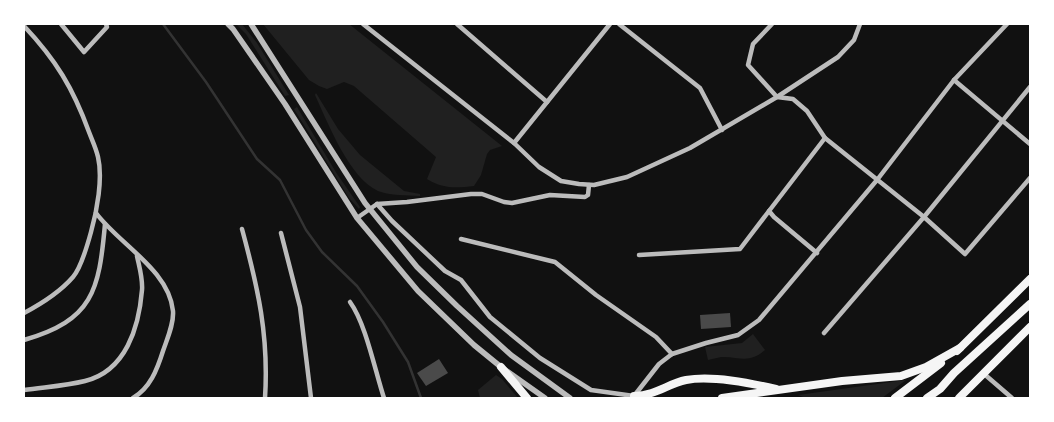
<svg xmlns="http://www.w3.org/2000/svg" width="1054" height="422" font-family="Mulish,sans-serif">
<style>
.green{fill:#202020}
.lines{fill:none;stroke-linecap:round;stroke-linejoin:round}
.stream{stroke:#333;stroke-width:2.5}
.building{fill:#4a4a4a}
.minor{stroke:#bcbcbc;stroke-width:4.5}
.tertiary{stroke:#bcbcbc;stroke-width:5.5}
.trunk{stroke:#f5f5f5;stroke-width:8}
</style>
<rect width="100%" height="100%" fill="#111"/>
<g class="green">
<polygon points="236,24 242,24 257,43 289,95 285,96 246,34"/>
<path d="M263,24h86l153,122 -12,4 -3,4 -6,21 -7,11c-18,2 -31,3 -47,-7l9,-22 -82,-71 -10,-4 -17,7 -8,-3 -10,-6z"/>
<path d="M316,93l22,36 22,26 44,36 16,3v2c-12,-1 -30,0 -42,-5 -29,-13 -50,-68 -63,-96z"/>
<polygon points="297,107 337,174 360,207 359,209 349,198 294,109"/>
<path d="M753,334l12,16c-17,15 -26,6 -44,7 -4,1 -9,2 -13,3l-3,-13 37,-4z"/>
<polygon points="496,375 502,379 518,398 480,398 478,390"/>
<polygon points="906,380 882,398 806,398 798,395"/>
</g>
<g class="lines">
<polyline class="stream" points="163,24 206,82 257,159 280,180 306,230 322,252 357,286 383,322 408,362 421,398"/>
</g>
<g class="building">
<polygon points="730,313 731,327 701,329 700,315"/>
<polygon points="439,359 448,373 426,386 417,373"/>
</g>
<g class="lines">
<g class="minor">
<polyline points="61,24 84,52 107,27 106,24"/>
<polyline points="363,24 514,143 539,167 561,181 579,184 594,185 627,177 690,148 777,97 838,57 854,40 860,24"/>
<polyline points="457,24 547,102"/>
<polyline points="619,24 700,88 722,130"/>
<polyline points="772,24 753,44 748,65 777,97 793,99 807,111 825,138 924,217 965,254 1030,178"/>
<path d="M24,26c32,34 49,62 65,106 3,8 7,16 9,25 5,21 -1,54 -7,75 -3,11 -11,37 -18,45 -13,15 -32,27 -49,36"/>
<polyline points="954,80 1030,144"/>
<polyline points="514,143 610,24"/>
<polyline points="377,204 392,221 445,271 461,280 490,317 540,358 591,390 634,396 659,364 672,354 706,343 738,335 759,320 877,180 954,80 1007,24"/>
<path d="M96,213c23,31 73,57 77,98 1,13 -6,28 -10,40 -6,19 -13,37 -30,47"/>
<polyline points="357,218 377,204 407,202 471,194 482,194 504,202 512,203 550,195 585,197 588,195 589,185"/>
<path d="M242,229c16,59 27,107 23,169"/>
<polyline points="281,233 300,307 311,398"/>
<polyline points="461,239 555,262 596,295 656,337 672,354"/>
<polyline points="817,253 774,217 769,211 825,138"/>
<polyline points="639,255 740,249 769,211"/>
<path d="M350,302c16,22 25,69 34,96"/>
<polyline points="824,333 924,217 1030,87"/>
<path d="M24,340c69,-20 75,-49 81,-116"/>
<polyline points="983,373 1012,398"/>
<path d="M24,390c20,-3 41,-4 61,-9 41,-10 54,-54 57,-91 1,-11 -3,-24 -5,-34"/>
</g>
<g class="tertiary">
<polyline points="228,24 233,29 285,104 357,218 418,291 474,345 501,367 545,398"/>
<polyline points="251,24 365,203 417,267 457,306 511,355 570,398"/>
</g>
<g class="trunk">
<polyline points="957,351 1030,279"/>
<polyline points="501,367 527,398"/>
<path d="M634,396c23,-1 33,-12 52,-16 26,-5 64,3 90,9"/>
<polyline points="722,398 842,381 901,376 926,367 960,348"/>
<polyline points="895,398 941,363"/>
<polyline points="927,398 940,389 954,373 1030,304"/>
<polyline points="959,398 1030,327"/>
</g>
</g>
<rect width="1054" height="422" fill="none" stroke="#ffffff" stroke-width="50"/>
</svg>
